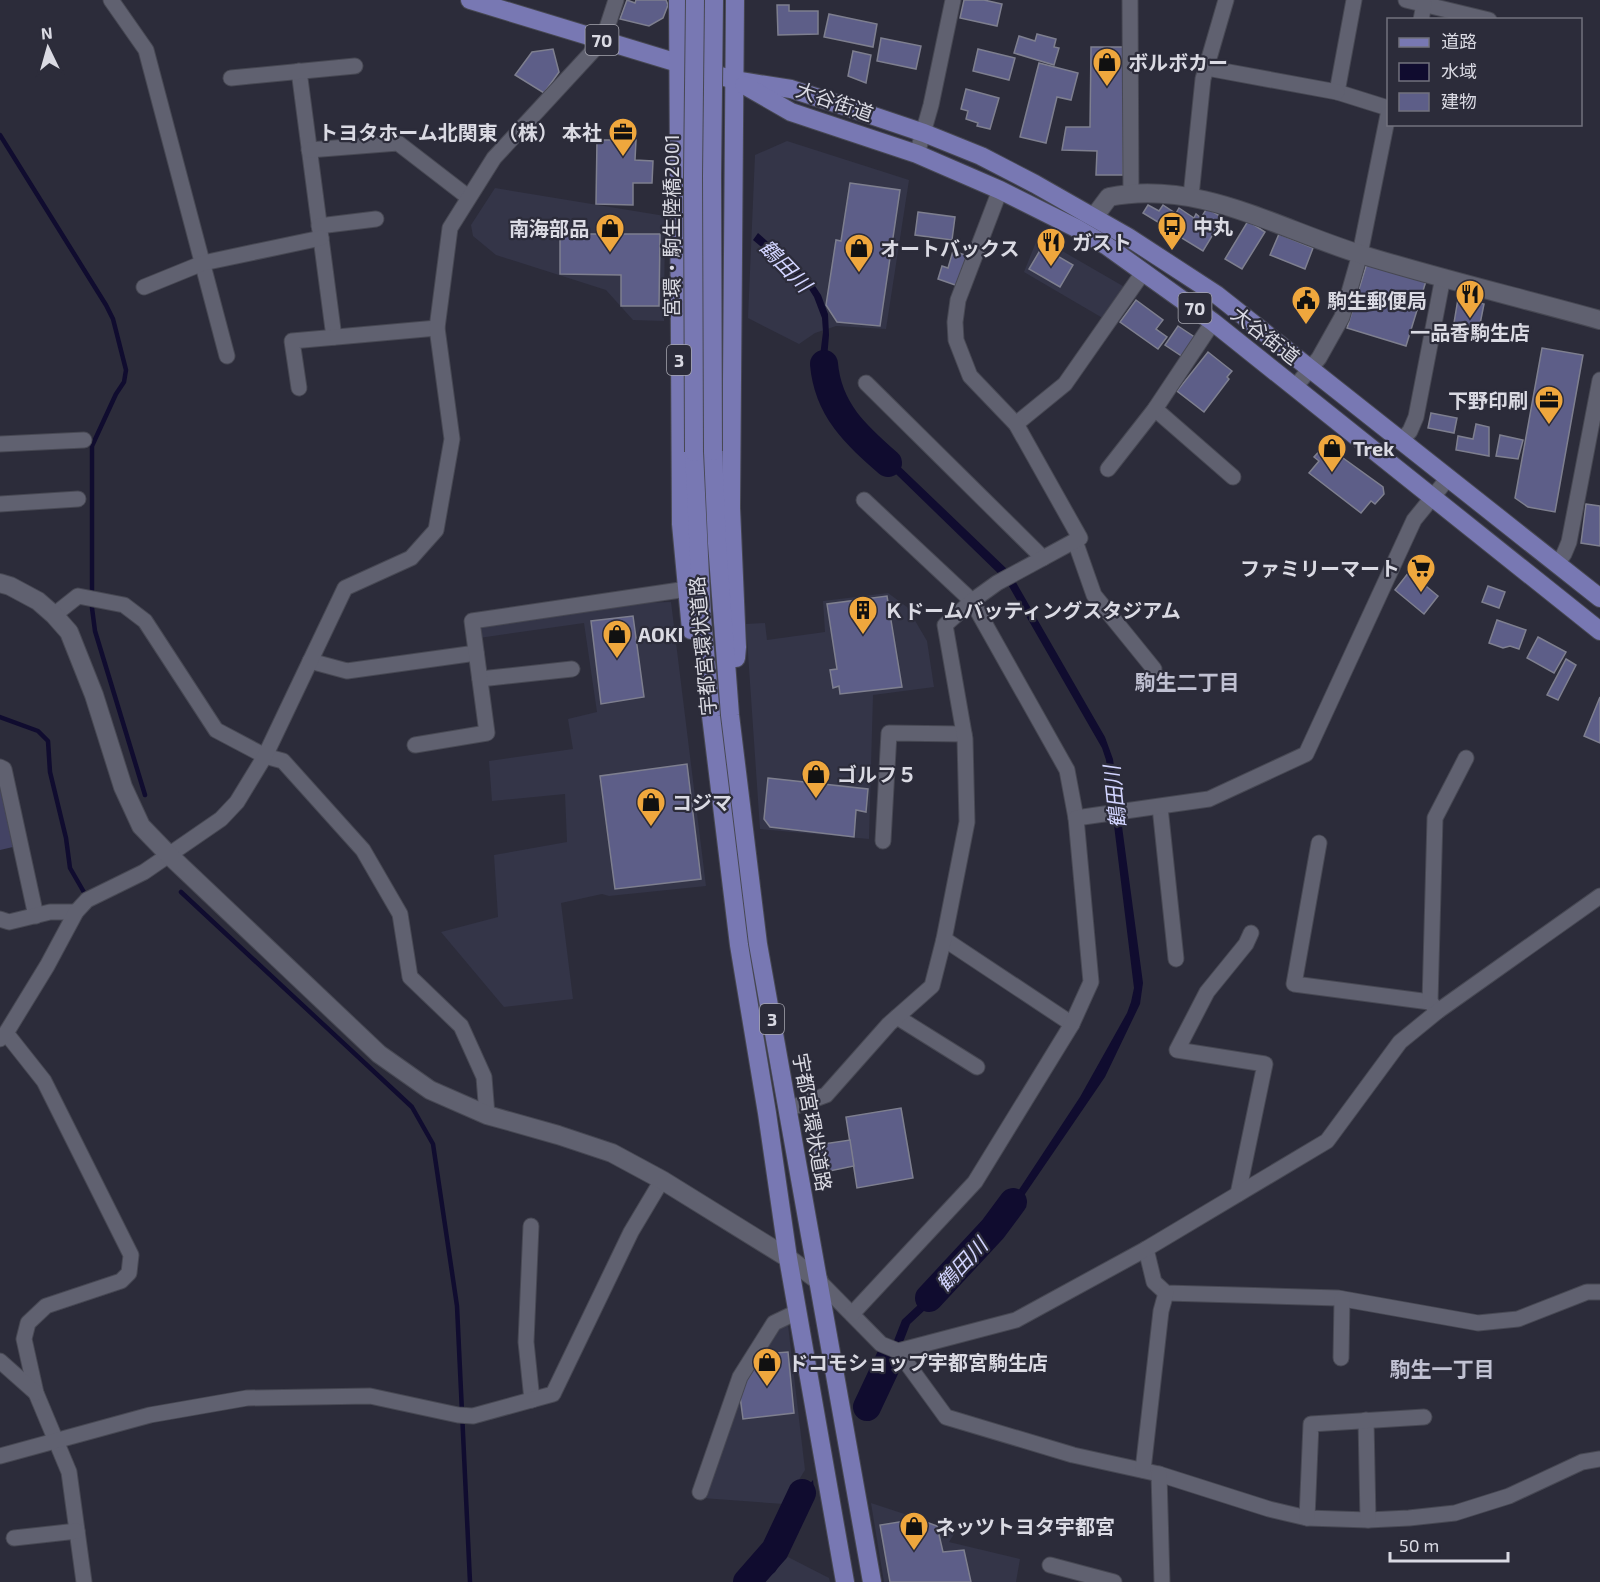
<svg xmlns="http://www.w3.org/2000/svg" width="1600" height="1582" font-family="'Exo 2','Noto Sans JP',sans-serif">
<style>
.built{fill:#343548}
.green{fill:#434364}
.water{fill:#100c2f}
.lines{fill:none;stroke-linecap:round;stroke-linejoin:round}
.stream{stroke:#100c2f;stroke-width:4.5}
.river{stroke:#100c2f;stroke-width:28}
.building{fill:#5d5e88;stroke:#7e7f8f;stroke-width:1.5}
.minor-casing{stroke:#474853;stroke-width:17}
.tertiary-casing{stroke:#474853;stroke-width:20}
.primary-casing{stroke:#474853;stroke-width:20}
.minor{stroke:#606170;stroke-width:15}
.tertiary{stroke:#606170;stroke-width:18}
.primary{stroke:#7878b3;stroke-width:18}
.primary-bridge-casing{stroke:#474853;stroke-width:20;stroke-linecap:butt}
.primary-bridge{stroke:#7878b3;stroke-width:18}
.labels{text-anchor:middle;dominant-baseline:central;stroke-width:4.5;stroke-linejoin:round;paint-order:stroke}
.shield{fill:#2c2c3a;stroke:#a6a6b0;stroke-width:1.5}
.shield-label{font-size:18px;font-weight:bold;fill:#dadae3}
.poi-label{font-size:20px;font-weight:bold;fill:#dadae3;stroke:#2c2c3a;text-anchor:start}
.street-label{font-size:20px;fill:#dadae3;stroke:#2c2c3a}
.water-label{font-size:21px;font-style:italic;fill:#d2d4ff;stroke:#2c2c3a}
.neighbourhood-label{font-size:21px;font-weight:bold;fill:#c0c1d2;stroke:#2c2c3a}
</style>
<rect width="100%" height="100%" fill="#2c2c3a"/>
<g class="built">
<polygon points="787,141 909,180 886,329 836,326 815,333 799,344 748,318 755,155"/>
<polygon points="495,188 665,216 664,321 633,320 606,290 496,255 473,236 471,225"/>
<polygon points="1038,237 1128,289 1106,320 1024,272"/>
<polygon points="888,593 907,607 927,641 934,687 873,695 869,839 760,829 746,624 765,623 767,640 825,632 823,601"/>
<polygon points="671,602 706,886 609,896 602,894 561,903 573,999 504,1007 441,932 498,917 494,855 567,842 565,794 492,801 489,761 573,749 568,719 597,712 584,623 479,638 478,625 634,603"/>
<polygon points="776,1325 788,1325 805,1470 784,1504 702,1498 744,1379"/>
<polygon points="871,1503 956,1531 949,1542 1020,1559 1016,1582 884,1582"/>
<polygon points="788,1557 829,1578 830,1582 762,1582"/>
</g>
<polygon class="green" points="0,785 13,847 0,850"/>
<g class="water">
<polygon points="758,233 811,280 821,295 828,314 829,335 827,359 829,379 836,396 866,434 1010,572 1105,737 1113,759 1143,983 1140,1004 1105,1077 995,1238 973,1265 910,1324 876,1412 867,1410 902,1320 984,1243 1080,1097 1127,1013 1131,1002 1134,988 1106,760 1102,748 1006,581 862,441 837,407 827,392 823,378 820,356 823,332 822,318 814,297 807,286 753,240"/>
<polygon points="813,1480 814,1489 798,1514 787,1553 775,1572 762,1582 745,1582 770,1563 778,1550 789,1513 797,1499"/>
</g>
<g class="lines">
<g class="stream">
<polyline points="0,135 106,305 113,319 126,370 124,382 116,394 92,446 92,608 95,631 145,795"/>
<polyline points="0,717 38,731 48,741 50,772 66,838 70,868 85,894 88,893"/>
<polyline points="181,892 412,1107 433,1144 457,1306 470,1582"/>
</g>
<g class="river">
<path d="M824,364c4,46 32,71 64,99"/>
<polyline points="929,1298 993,1229 1013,1202"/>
<polyline points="867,1407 891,1356"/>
<polyline points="747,1582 775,1550 802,1493"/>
</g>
</g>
<g class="building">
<polygon points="627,0 635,3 636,0 666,0 668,5 663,18 649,26 620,19"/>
<polygon points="964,0 984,0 1002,4 997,26 960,18"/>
<polygon points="777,5 789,5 789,11 818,11 818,34 778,35"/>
<polygon points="829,14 877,24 873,47 824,37"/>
<polygon points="1037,34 1056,39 1054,47 1059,48 1054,65 1014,53 1019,36 1035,41"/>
<polygon points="881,38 921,46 916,69 877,61"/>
<polygon points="1091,47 1123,47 1123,175 1096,175 1097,151 1062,150 1066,127 1090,127"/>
<polygon points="553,49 559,72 544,93 515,75 532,52"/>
<polygon points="978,49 1015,58 1009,80 973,71"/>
<polygon points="853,51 871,55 866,83 848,76"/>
<polygon points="1039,63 1078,73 1071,100 1057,97 1046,143 1020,137"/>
<polygon points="966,89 999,98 990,129 977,126 978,123 966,119 968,111 961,109"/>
<polygon points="597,140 636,140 635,160 653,161 652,183 633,183 633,205 596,204"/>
<polygon points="850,183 900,190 880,326 837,322 826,305 836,240 841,241"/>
<polygon points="1148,205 1159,211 1163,205 1175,213 1166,227 1143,213"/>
<polygon points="1179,208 1194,218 1196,214 1201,218 1207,208 1223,218 1203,251 1167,229"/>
<polygon points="918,212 955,217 952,240 915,235"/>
<polygon points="1248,221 1265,232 1242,269 1225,259"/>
<polygon points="560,234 660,234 659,306 621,306 621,275 560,274"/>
<polygon points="1279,234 1313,248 1305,269 1270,255"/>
<polygon points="1042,247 1073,265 1060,287 1029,269"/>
<polygon points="953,251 971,257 961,287 938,279 942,266 948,268"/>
<polygon points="1367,263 1426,281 1406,346 1347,328"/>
<polygon points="1458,299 1484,304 1478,334 1453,329"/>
<polygon points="1136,300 1163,320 1156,329 1167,337 1158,349 1120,322"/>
<polygon points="1178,326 1196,338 1183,357 1165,345"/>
<polygon points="1542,348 1583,355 1555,512 1528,507 1515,498"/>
<polygon points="1208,352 1232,371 1227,377 1229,379 1204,412 1177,391"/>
<polygon points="1431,413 1457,418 1454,433 1428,428"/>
<polygon points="1476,424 1489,427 1489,456 1456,450 1458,436 1473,439"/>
<polygon points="1500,435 1523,440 1518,459 1496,456"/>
<polygon points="1325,445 1383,487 1384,494 1375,504 1371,501 1361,513 1309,473 1319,461 1314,457"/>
<polygon points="1586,504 1600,506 1600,546 1581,543"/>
<polygon points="1409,572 1438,596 1424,614 1395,590"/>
<polygon points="1488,586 1505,592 1499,608 1482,602"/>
<polygon points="887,596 902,687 840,694 839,686 833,688 830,670 837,669 827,604"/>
<polygon points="633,616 644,697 601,704 591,621"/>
<polygon points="1497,620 1526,630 1519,649 1510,646 1503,648 1489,643"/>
<polygon points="1538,637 1566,652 1554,673 1527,658"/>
<polygon points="1566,659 1576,665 1558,700 1547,695"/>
<polygon points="1600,697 1600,743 1584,736"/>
<polygon points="687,764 701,879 615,889 600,776"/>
<polygon points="768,778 868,789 866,812 856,810 854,837 770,827 764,819"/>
<polygon points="901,1108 913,1178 857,1188 846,1117"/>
<polygon points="850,1140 854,1166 820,1173 817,1170 814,1148 817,1145"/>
<polygon points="788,1352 794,1413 743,1419 740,1396 745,1381 761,1354"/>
<polygon points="918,1519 937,1526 943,1552 964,1550 971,1582 890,1582 880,1525"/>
</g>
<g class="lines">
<g class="minor-casing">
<g id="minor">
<polyline points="111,0 146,50 227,356"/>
<polyline points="1130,0 1131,194"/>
<polyline points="1354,0 1337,92 1388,108"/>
<polyline points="1406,0 1489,20"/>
<polyline points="1421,20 1424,4"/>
<polyline points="1207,68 1337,92"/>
<polyline points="299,71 334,337"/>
<polyline points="231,78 355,66"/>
<polyline points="309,150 398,143 468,197"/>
<polyline points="917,154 931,105 953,0"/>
<polyline points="1191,196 1203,79 1226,0"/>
<polyline points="319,226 376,219"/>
<polyline points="144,287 203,263 321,238"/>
<polyline points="866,383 1043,558"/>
<polyline points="1295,387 1319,358 1342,317 1360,254 1388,115"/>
<polyline points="299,388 292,341 437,328"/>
<polyline points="1155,409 1233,477"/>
<polyline points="1016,424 1065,384 1144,271"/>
<polyline points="1402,440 1410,431 1416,417 1443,277"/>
<polyline points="0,444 84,440"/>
<polyline points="1108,469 1155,409 1213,322"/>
<polyline points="864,500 972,601 1067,770 1076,818"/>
<polyline points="0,504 78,499"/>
<polyline points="1075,541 1094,595 1154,669"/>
<polyline points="1557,564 1564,554 1569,542 1600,380"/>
<polyline points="54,615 78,596 124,605 145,621 216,730 265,756 283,761 363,850 400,914 410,977 461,1026 484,1077 487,1115"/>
<polyline points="310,661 347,671 476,653"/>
<polyline points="480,679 572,669"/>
<polyline points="415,745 487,733 472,621 687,589"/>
<polyline points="0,767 4,769 36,916"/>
<polyline points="1160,807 1176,959"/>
<polyline points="883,841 889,733 964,734"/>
<polyline points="1319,843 1294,984 1430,1002 1438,1011"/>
<polyline points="0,919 9,922 50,912 76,912"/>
<polyline points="944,939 1072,1024"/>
<polyline points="1430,1002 1435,818 1466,758"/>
<polyline points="897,1017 977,1067"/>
<polyline points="6,1033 44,1081 131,1255 129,1273 121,1281 46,1306 28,1323 24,1339 36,1393 69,1472 84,1582"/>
<polyline points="0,1039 6,1033 47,966 76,912 87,900 144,872 221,819 237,802 265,756 345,588 411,558 436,530 452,439 437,328 450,228 494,158 603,40 616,0"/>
<polyline points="788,1109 826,1095 889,1024 932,986 944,939 967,822 965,739 945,625 972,601 997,583 1080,538 1016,424 970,376 956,340 955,322 958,300 1000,190"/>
<polyline points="1238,1194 1265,1064 1177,1050 1207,992 1246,944 1251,933"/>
<polyline points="531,1226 526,1342 532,1400"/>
<polyline points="1146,1249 1154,1282 1166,1293 1338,1298 1478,1323 1518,1319 1587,1292 1600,1292"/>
<polyline points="819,1281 881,1344 898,1351 946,1417 1073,1455 1159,1474 1269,1509 1307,1518 1368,1520 1409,1518 1455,1513 1509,1496 1582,1462 1600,1459"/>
<polyline points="852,1314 975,1182 1072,1024 1091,982 1076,818 1209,799 1306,754 1414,520 1449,477"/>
<polyline points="898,1351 1016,1320 1146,1249 1327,1141 1400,1042 1438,1011 1600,896"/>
<polyline points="1341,1358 1342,1299"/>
<polyline points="0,1361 36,1393"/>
<polyline points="1366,1420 1368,1520"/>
<polyline points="0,1456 150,1415 247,1398 370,1396 458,1415 473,1416 553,1394 631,1232 662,1180"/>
<polyline points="1143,1470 1161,1311 1166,1293"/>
<polyline points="1159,1474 1162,1582"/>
<polyline points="700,1492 740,1377 774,1323 797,1312"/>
<polyline points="1307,1518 1311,1424 1424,1417"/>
<polyline points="14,1538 77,1531"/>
<polyline points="1050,1565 1114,1582"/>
</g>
</g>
<g class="tertiary-casing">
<g id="tertiary">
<path d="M1094,217l15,-20c90,-18 171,33 254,58 78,24 158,43 237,65"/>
<polyline points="0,583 10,586 38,601 54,615 69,632 94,695 123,787 141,826 169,855 379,1054 430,1090 487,1115 558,1135 612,1153 662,1180 788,1258 819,1281"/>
</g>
</g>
<g class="primary-casing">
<g id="primary">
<polyline points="470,0 734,80 791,89 847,107 924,133 981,156 1035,184 1128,237 1217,295 1600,598"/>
<polyline points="678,0 681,524 691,630"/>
<polyline points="735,0 731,508 737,647 736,658"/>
<polyline points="744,85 791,112 917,154 1000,190 1076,228 1107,246 1213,322 1600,631"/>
<polyline points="713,451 717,543 730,715 758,944 872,1582"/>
<polyline points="694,452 702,618 711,716 739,945 767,1113 788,1258 845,1582"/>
</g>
</g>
<use href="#minor" class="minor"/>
<use href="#tertiary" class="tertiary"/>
<use href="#primary" class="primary"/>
<g class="primary-bridge-casing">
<g id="primary-bridge">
<polyline points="713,451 712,176 714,0"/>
<polyline points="694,452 693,176 695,0"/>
</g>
</g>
<use href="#primary-bridge" class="primary-bridge"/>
</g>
<defs>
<g id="shop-pin" transform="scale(1.5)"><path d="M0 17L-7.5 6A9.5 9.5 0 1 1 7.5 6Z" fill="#efa73d" stroke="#2c2c3a"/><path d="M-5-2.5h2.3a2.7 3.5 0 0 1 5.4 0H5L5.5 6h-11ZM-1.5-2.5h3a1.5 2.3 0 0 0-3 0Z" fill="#111"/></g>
<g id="office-pin" transform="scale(1.5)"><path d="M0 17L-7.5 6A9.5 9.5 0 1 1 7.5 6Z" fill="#efa73d" stroke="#2c2c3a"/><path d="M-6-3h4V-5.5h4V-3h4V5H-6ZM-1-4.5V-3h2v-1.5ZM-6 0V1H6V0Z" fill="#111"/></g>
<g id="bus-pin" transform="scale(1.5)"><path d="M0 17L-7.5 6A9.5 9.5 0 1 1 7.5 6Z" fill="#efa73d" stroke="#2c2c3a"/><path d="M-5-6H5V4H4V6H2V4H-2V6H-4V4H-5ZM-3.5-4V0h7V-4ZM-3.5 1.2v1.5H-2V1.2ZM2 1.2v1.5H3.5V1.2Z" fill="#111"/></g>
<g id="restaurant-pin" transform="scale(1.5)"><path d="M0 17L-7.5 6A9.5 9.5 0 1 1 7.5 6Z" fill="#efa73d" stroke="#2c2c3a"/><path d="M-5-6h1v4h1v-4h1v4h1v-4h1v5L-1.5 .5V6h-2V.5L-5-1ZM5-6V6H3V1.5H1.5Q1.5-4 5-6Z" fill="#111"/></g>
<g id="civic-pin" transform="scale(1.5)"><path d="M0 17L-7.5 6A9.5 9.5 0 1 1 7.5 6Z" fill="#efa73d" stroke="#2c2c3a"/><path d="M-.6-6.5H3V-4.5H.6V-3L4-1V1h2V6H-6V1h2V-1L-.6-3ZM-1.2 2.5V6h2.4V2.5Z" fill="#111"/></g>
<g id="supermarket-pin" transform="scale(1.5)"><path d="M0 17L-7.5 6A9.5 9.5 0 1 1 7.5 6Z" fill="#efa73d" stroke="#2c2c3a"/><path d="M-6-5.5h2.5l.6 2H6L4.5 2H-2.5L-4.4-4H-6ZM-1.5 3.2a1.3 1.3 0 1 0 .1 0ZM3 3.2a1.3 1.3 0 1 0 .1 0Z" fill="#111"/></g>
<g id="building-pin" transform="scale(1.5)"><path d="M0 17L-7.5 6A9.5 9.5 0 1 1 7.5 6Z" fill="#efa73d" stroke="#2c2c3a"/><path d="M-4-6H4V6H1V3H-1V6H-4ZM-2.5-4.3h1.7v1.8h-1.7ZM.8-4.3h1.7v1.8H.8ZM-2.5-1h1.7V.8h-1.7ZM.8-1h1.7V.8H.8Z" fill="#111"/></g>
</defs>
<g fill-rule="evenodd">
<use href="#shop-pin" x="1107" y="62"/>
<use href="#office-pin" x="623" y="132"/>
<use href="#bus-pin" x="1172" y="226"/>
<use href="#shop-pin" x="610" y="228"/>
<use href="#restaurant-pin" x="1051" y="242"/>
<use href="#shop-pin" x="859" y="248"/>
<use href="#restaurant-pin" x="1470" y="294"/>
<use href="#civic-pin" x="1306" y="300"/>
<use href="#office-pin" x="1549" y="400"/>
<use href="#shop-pin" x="1332" y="448"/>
<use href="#supermarket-pin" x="1421" y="568"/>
<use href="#building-pin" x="863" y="610"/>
<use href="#shop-pin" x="617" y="634"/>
<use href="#shop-pin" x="816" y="774"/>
<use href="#shop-pin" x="651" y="802"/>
<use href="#shop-pin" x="767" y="1362"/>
<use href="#shop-pin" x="914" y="1526"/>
</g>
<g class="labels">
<g class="shield">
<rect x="585.5" y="25" width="33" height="30" rx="4.5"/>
<rect x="1178.5" y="293" width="33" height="30" rx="4.5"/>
<rect x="667" y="345" width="24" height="30" rx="4.5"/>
<rect x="760" y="1004" width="24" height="30" rx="4.5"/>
</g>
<g class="shield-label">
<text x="602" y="40">70</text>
<text x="1195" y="308">70</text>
<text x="679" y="360">3</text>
<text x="772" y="1019">3</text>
</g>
<g class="poi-label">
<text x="1128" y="62">ボルボカー</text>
<text x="602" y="132" text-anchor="end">トヨタホーム北関東（株） 本社</text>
<text x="1193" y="226">中丸</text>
<text x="589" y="228" text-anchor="end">南海部品</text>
<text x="1072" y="242">ガスト</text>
<text x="880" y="248">オートバックス</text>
<text x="1327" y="300">駒生郵便局</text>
<text x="1470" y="332" text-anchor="middle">一品香駒生店</text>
<text x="1528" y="400" text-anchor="end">下野印刷</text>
<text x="1353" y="448">Trek</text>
<text x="1400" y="568" text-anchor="end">ファミリーマート</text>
<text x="884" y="610">Ｋドームバッティングスタジアム</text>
<text x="638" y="634">AOKI</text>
<text x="837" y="774">ゴルフ５</text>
<text x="672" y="802">コジマ</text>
<text x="788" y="1362">ドコモショップ宇都宮駒生店</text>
<text x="935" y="1526">ネッツトヨタ宇都宮</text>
</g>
<g class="street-label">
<text transform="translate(835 101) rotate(19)">大谷街道</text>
<text transform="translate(671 226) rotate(-90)">宮環・駒生陸橋2001</text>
<text transform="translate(1266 335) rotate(38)">大谷街道</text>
<text transform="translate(702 646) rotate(-95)">宇都宮環状道路</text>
<text transform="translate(813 1122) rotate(80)">宇都宮環状道路</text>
</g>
<g class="water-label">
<text transform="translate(786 265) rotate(46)">鶴田川</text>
<text transform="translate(1114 797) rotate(-96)">鶴田川</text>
<text transform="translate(961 1264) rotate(-47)">鶴田川</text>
</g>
<g class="neighbourhood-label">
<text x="1187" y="681">駒生二丁目</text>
<text x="1442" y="1368">駒生一丁目</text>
</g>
</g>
<rect x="1387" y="18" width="195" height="108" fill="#2c2c3a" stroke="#72727e" stroke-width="1.5"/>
<rect x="1399" y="38" width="30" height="9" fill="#7878b3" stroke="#72727e" stroke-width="1.5"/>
<text x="1441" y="48" font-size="18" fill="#dadae3">道路</text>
<rect x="1399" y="63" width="30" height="18" fill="#100c2f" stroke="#72727e" stroke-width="1.5"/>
<text x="1441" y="78" font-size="18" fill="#dadae3">水域</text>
<rect x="1399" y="93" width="30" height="18" fill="#5d5e88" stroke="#72727e" stroke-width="1.5"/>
<text x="1441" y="108" font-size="18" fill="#dadae3">建物</text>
<g transform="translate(48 48) rotate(355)" stroke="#2c2c3a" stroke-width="4.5" paint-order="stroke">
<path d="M0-4.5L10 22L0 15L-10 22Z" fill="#dadae3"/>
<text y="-9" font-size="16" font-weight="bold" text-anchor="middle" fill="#dadae3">N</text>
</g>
<path d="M1390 1552v9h118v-9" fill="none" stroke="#dadae3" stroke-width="3"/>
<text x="1399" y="1552" font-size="18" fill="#dadae3" stroke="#2c2c3a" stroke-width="4.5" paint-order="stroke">50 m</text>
</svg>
